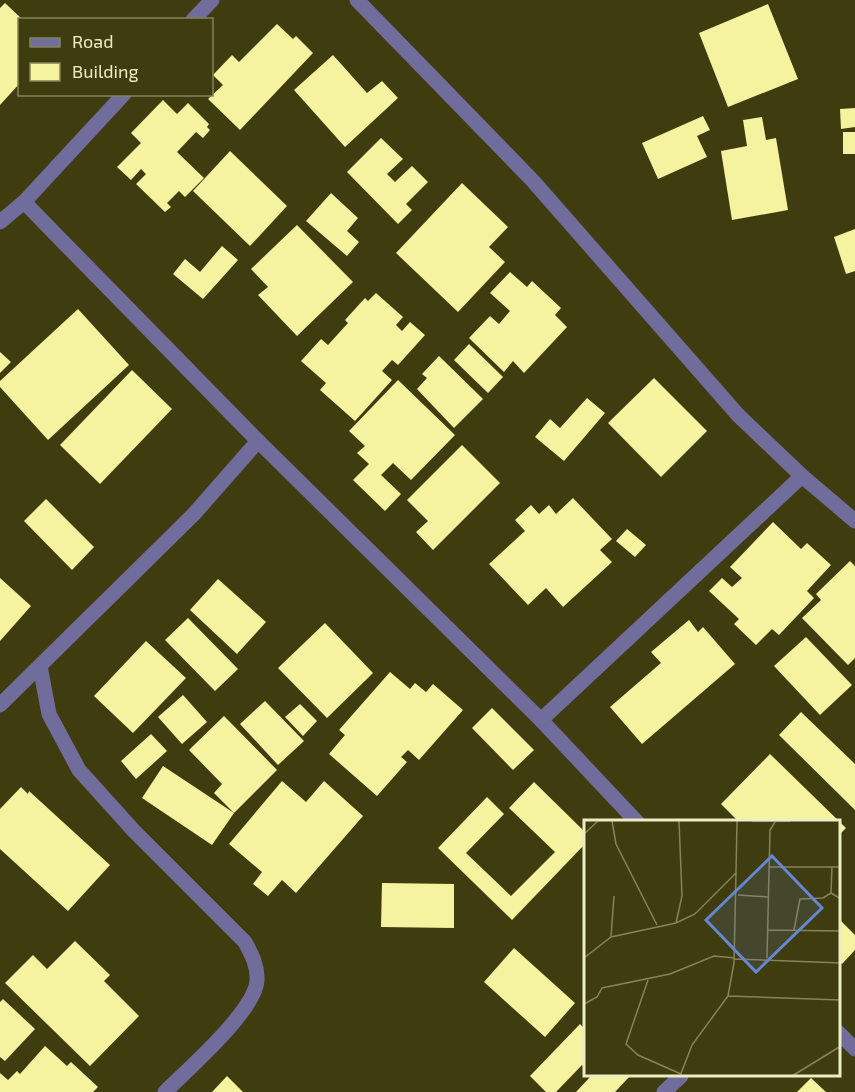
<svg xmlns="http://www.w3.org/2000/svg" width="855" height="1092" font-family="'Exo 2',sans-serif">
<style>
.building{fill:#f5f39f}
.lines{fill:none;stroke-linecap:round;stroke-linejoin:round}
.minor{stroke:#706c9b;stroke-width:15}
.inset-road{fill:none;stroke:#858358;stroke-width:1.5}
.view{fill:#6686d1;fill-opacity:0.15;stroke:#6686d1;stroke-width:3}
.inset-edge{fill:none;stroke:#ededc4;stroke-width:3}
</style>
<rect width="100%" height="100%" fill="#3f3d10"/>
<g class="building">
<polygon points="5,3 23,20 20,20 20,83 0,105 0,8"/>
<polygon points="768,4 798,79 728,107 699,33"/>
<polygon points="277,24 293,39 296,36 313,53 240,130 208,99 223,85 213,75 232,55 239,62"/>
<polygon points="333,55 367,93 382,81 398,98 345,147 294,90"/>
<polygon points="163,100 177,114 188,103 209,124 207,127 210,130 203,138 196,132 177,152 204,178 185,197 179,191 167,203 171,207 165,212 136,184 146,174 141,169 131,180 117,167 141,143 131,133"/>
<polygon points="855,108 855,127 841,129 840,109"/>
<polygon points="703,116 710,130 697,136 707,157 658,179 642,143"/>
<polygon points="762,117 766,140 776,138 788,210 732,220 721,151 747,146 743,120"/>
<rect x="843" y="132" width="12" height="22"/>
<polygon points="381,138 403,159 387,174 395,182 412,166 428,182 406,204 412,210 398,224 347,172"/>
<polygon points="230,151 287,206 250,246 193,191"/>
<polygon points="462,183 508,227 489,247 505,262 458,312 396,253"/>
<polygon points="331,193 358,218 347,231 359,242 347,256 306,221"/>
<polygon points="297,225 353,282 297,336 258,295 268,287 251,269"/>
<polygon points="855,229 855,271 846,274 834,237"/>
<polygon points="222,246 238,260 203,299 173,274 185,259 200,272"/>
<polygon points="510,272 527,287 532,281 561,308 555,315 567,327 524,373 513,361 504,372 469,338 490,316 499,324 510,311 490,293"/>
<polygon points="376,293 403,317 396,325 402,331 410,322 425,335 398,365 392,360 382,371 392,380 355,421 320,390 326,383 301,361 321,339 328,345 348,323 345,320 365,298 368,301"/>
<polygon points="78,309 129,365 48,440 0,387 0,381"/>
<polygon points="469,344 503,377 488,393 454,360"/>
<polygon points="0,352 11,362 0,373"/>
<polygon points="439,356 483,399 454,428 417,389 427,378 422,374"/>
<polygon points="132,370 172,409 100,484 60,445"/>
<polygon points="654,378 707,431 661,477 608,423"/>
<polygon points="398,380 455,435 411,480 393,463 381,475 401,494 385,511 353,480 369,464 357,453 365,446 349,431"/>
<polygon points="587,398 605,413 564,461 535,437 550,419 560,428"/>
<polygon points="462,445 500,483 433,550 416,532 428,521 407,500"/>
<polygon points="573,498 612,539 600,550 612,562 563,607 546,588 528,605 489,564 525,531 515,520 531,505 539,514 549,505 556,514"/>
<polygon points="46,499 94,547 72,570 24,521"/>
<polygon points="773,522 801,549 807,543 831,565 807,591 814,598 779,635 772,629 756,645 734,624 739,619 709,591 722,578 732,587 742,578 730,567"/>
<polygon points="627,529 646,545 635,557 616,541"/>
<polygon points="850,561 855,566 855,658 848,665 802,618 821,600 816,594"/>
<polygon points="0,578 31,606 0,641"/>
<polygon points="218,579 266,622 237,654 190,610"/>
<polygon points="188,618 238,669 215,691 165,640"/>
<polygon points="689,620 698,632 703,627 735,664 642,744 610,707 661,663 651,652"/>
<polygon points="325,623 373,673 327,718 278,668"/>
<polygon points="806,637 852,685 820,715 774,666"/>
<polygon points="146,641 186,678 133,733 94,696"/>
<polygon points="390,672 410,689 415,683 426,692 433,684 463,710 419,760 408,750 401,757 407,762 377,796 329,754 345,735 339,730"/>
<polygon points="183,695 207,722 182,744 158,717"/>
<polygon points="265,701 304,741 278,765 240,724"/>
<polygon points="300,704 317,721 303,736 285,717"/>
<polygon points="492,708 534,750 513,770 472,728"/>
<polygon points="801,712 855,764 855,810 779,735"/>
<polygon points="224,716 277,770 234,813 214,793 222,784 189,750"/>
<polygon points="151,734 167,751 136,779 121,761"/>
<polygon points="770,754 846,828 838,836 838,822 739,822 721,804"/>
<polygon points="163,766 234,813 212,845 142,798"/>
<polygon points="282,781 306,802 324,781 363,816 296,893 282,880 268,896 253,884 262,872 229,844"/>
<polygon points="534,782 585,832 585,844 512,920 438,848 487,797 504,814 466,853 511,896 555,852 509,808"/>
<polygon points="21,787 28,794 29,791 110,865 68,911 0,849 0,809"/>
<polygon points="382,883 454,884 454,928 381,927"/>
<polygon points="838,918 855,935 855,950 842,964 838,961"/>
<polygon points="75,941 110,975 104,981 139,1016 90,1066 5,983 33,955 47,969"/>
<polygon points="514,948 575,1003 545,1037 484,982"/>
<polygon points="3,999 35,1029 5,1061 0,1057 0,1002"/>
<polygon points="580,1024 585,1029 585,1068 582,1065 556,1092 546,1092 530,1076"/>
<polygon points="45,1046 67,1066 71,1062 98,1087 93,1092 0,1092 0,1073 8,1080 17,1071 20,1074"/>
<polygon points="227,1076 243,1092 212,1092"/>
<polygon points="591,1076 630,1076 615,1092 576,1092"/>
<polygon points="811,1078 826,1092 797,1092"/>
</g>
<g class="lines">
<g class="minor">
<polyline points="357,0 533,181 738,415 802,476 855,521"/>
<polyline points="193,20 212,0"/>
<polyline points="24,202 258,441 541,720 637,822"/>
<polyline points="0,222 24,202 124,94"/>
<path d="M40,666l9,48 30,56 55,61 111,111c7,13 13,24 12,39 -3,31 -69,88 -92,111"/>
<polyline points="0,705 194,514 258,441"/>
<polyline points="541,720 802,476"/>
<polyline points="838,1032 855,1049"/>
<polyline points="664,1092 681,1076"/>
</g>
</g>
<g transform="translate(584 820)">
<rect width="256" height="256" fill="#3f3d10"/>
<path class="inset-road" d="M28,1l4,23 41,81M168,1h39M0,14l14,-13M248,46l-1,27 10,6M185,47h72M154,75l30,2M92,103l6,-27 -3,-75M183,110l74,1M210,110l6,-31 23,-1 8,-5M27,117l3,-41M0,138l27,-21 65,-14 19,-9 41,-41 1,-52M183,138l3,-128 5,-8M150,139l107,4M64,160l-22,64 12,11 43,19M144,176l113,4M0,184l13,-7 5,-9 68,-14 44,-18 21,2M96,256l12,-31 36,-49 6,-33 2,-90M208,256l49,-30"/>
<path class="view" d="M188,36l50,52 -66,64 -50,-52z"/>
<rect width="256" height="256" class="inset-edge"/>
</g>
<rect x="18" y="18" width="195" height="78" fill="#3f3d10" stroke="#858358" stroke-width="1.5"/>
<rect x="30" y="38" width="30" height="9" fill="#706c9b" stroke="#858358" stroke-width="1.5"/>
<text x="72" y="48" font-size="18" fill="#ededc4">Road</text>
<rect x="30" y="63" width="30" height="18" fill="#f5f39f" stroke="#858358" stroke-width="1.5"/>
<text x="72" y="78" font-size="18" fill="#ededc4">Building</text>
</svg>
